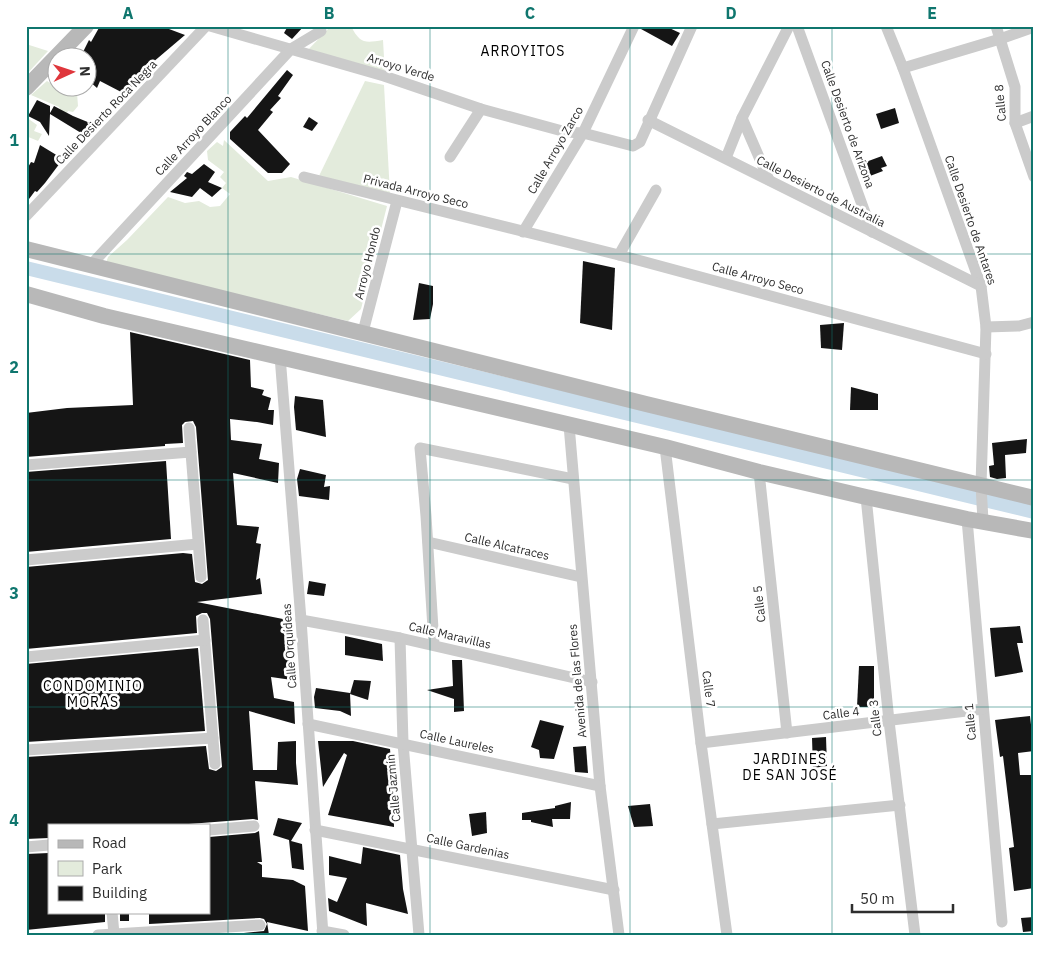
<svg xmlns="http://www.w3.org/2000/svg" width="1060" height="961" font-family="'IBM Plex Sans',sans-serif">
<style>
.green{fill:#e3ebdc}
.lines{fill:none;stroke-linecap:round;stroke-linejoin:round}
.canal{stroke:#c9dcea;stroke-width:14}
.building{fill:#151515}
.street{stroke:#cbcbcb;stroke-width:11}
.secondary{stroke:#b8b8b8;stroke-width:16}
.grid{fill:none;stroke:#0f766e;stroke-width:1;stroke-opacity:0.55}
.labels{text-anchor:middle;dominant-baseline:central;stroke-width:5;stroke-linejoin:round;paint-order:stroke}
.street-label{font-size:12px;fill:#2e2e2e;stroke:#fff}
.neighbourhood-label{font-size:14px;letter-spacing:1px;fill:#000;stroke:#fff}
.neatline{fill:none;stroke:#0f766e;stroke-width:2}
.grid-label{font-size:16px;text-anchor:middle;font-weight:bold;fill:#0f766e}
</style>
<rect width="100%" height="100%" fill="#fff"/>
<g class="green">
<path d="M331,26h20c9,18 14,17 32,14l2,35 -79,-23z"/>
<polygon points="26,44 48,51 26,75"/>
<polygon points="47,81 60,90 69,90 77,93 78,106 73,112 68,111 66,116 62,114 59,107 31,95"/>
<polygon points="365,81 384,85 390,194 319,176"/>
<polygon points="26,117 37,125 34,131 42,134 38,141 26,136"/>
<polygon points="224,140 268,181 291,177 387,206 361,309 348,321 106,263 108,257 127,240 168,197 185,203 199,201 210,207 220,206 230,194 222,188 226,183 220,177 224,172 208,160 207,151 217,142 223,146"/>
</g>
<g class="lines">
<polyline class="canal" points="26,268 1034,512"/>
</g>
<g class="building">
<polygon points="100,26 161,26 185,35 152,63 154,65 125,94 100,81 97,88 88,80 88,58 80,58 89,40 91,42"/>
<polygon points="288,26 304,26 292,39 284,33"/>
<polygon points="641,26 665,26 680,33 672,46 641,29"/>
<polygon points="287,70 293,75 278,96 281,98 270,110 273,112 258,130 290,164 282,173 268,173 230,139 230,132 245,116 247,118"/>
<polygon points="37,100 50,106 50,113 54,106 73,116 95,125 86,136 50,114 49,136 40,122 28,116"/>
<polygon points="895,108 899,123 881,129 876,114"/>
<polygon points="309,117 318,123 312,131 303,127"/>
<polygon points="40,145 63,159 45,183 37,192 35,191 26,203 26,171 31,162 34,163"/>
<polygon points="882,156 887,166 881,168 883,171 870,176 863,163"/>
<polygon points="204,164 215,172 208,182 222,188 212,197 200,188 192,197 170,192 187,178 184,176 187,172 192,174"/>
<polygon points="583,261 615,268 612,330 580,323"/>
<polygon points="419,283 433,286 433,304 430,319 413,320"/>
<polygon points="844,323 842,350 821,348 820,325"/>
<polygon points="130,332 250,360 251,387 264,390 262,395 271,398 268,410 274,410 273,425 257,422 230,419 231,440 262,444 259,459 279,463 278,483 233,473 237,525 259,527 256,543 261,544 256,580 260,578 262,594 197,602 288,620 289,659 292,680 271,677 274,698 294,702 295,724 249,711 253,770 277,770 278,742 296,741 296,763 298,785 255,781 258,820 253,819 176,825 49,825 49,838 26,839 26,757 206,746 209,769 216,771 222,767 210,619 207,613 202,613 196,616 197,633 26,649 26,567 183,553 192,554 195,582 202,584 208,580 196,427 193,421 185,422 182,425 183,443 165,444 165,446 26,457 26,413 67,408 133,405"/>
<polygon points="851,387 878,394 878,410 850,410"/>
<polygon points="295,396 323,400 326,437 296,430 294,407"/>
<polygon points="1027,439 1026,453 1005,455 1006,478 997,479 990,477 989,466 994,465 992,443"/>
<polygon points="166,461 171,539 26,552 26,472"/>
<polygon points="300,469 326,475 324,487 330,486 329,500 299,496 297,479"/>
<polygon points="309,581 326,584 324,596 307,594"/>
<polygon points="1020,626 1023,643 1017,643 1023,672 995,677 990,628"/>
<polygon points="345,636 382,644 383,661 345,655"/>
<polygon points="198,648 205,731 26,742 26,664"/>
<polygon points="452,660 462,660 464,711 454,712 454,699 427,690 453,686"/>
<polygon points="859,666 874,666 874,707 857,707"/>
<polygon points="354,680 371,681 368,700 350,694"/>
<polygon points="316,688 350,693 351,716 340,711 315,708 314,697"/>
<polygon points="1030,716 1034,751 1018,753 1020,775 1034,775 1034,888 1014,891 1009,848 1014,847 1003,756 1000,757 995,720"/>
<polygon points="540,720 564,726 554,759 540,758 539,750 531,747"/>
<polygon points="826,737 827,766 813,768 812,738"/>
<polygon points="318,741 353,741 390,749 393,783 394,827 328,815 347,755 344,753 323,787"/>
<polygon points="586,746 588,773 575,772 573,747"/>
<polygon points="571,802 570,819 552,819 553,827 531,822 531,820 522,820 522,813 555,808 555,806"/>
<polygon points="650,804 653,826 634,827 628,806"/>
<polygon points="486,812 487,833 472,836 469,814"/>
<polygon points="278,818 302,823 291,841 302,844 304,870 292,868 289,840 273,835"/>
<polygon points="259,831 262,862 257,862 262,865 262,877 293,880 305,886 308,931 267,922 269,935 224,935 264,931 267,924 264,919 260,918 149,924 149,912 209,912 209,837 255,833"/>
<polygon points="363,847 400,855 403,889 408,914 366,903 367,926 329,911 328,898 337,902 347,878 329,875 329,856 361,864"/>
<polygon points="49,853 49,912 105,912 105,922 26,930 26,854"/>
<rect x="120" y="912" width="9" height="9"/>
<polygon points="1034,917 1034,931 1023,932 1021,918"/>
</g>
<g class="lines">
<g class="street">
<polyline points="210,26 384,76 481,109 566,132 583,133 633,146 640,142 692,26"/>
<polyline points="797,26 872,232"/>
<polyline points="886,26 903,68 981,286 986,327 981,485 983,521"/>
<polyline points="996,26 1015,87 1015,123 1034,177"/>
<polyline points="903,68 1000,39 1034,27"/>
<polyline points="742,118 769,180"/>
<polyline points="648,120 981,286"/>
<polyline points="1015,123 1034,116"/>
<polyline points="450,157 481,109"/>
<polyline points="726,158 742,118 789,26"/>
<polyline points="304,177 619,255 986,354"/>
<polyline points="26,216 206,26"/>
<polyline points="523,232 583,133 634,26"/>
<polyline points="619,255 656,190"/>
<polyline points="90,266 291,49 321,31"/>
<polyline points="986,327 1019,326 1034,322"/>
<polyline points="363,332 397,201"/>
<polyline points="280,356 301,620 323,935"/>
<polyline points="569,425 600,786 619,935"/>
<polyline points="189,428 201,577"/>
<polyline points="665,447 701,743 727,935"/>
<polyline points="26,465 191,452"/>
<polyline points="759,472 787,733"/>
<polyline points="866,497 889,721 915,935"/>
<polyline points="967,519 1002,922"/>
<polyline points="428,542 581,577"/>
<polyline points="26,560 198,544"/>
<polyline points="203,620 215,764"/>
<polyline points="301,620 400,638 592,682"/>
<polyline points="400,638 403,743 419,935"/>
<polyline points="434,645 426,516 420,448 573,479"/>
<polyline points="26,657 205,640"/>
<polyline points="308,724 600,786"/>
<polyline points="701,743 983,709"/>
<polyline points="26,750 213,738"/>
<polyline points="712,824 900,805"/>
<polyline points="209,830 254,826"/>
<polyline points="315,830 614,890"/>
<polyline points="26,847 49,845"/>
<polyline points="112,912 114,934"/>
<polyline points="322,931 344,935"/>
<polyline points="98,935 260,925"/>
</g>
<g class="secondary">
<polyline points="26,88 86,26"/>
<polyline points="26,249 646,404 1034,498"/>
<polyline points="26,294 104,316 665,447 759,472 866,497 967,519 1034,531"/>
</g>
</g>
<path class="grid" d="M228,26v909M430,26v909M630,26v909M832,26v909M26,254h1008M26,480h1008M26,707h1008"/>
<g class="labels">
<g class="street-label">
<text transform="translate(401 67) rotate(17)">Arroyo Verde</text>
<text transform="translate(1000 103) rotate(-95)">Calle 8</text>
<text transform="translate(106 112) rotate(-46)">Calle Desierto Roca Negra</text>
<text transform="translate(848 124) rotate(70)">Calle Desierto de Arizona</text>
<text transform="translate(193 135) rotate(-47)">Calle Arroyo Blanco</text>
<text transform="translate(555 150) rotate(-60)">Calle Arroyo Zarco</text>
<text transform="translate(416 191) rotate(14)">Privada Arroyo Seco</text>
<text transform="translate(821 191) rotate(27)">Calle Desierto de Australia</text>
<text transform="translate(971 220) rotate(71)">Calle Desierto de Antares</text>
<text transform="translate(367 263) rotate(-76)">Arroyo Hondo</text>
<text transform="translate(758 278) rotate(15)">Calle Arroyo Seco</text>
<text transform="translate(507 546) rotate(13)">Calle Alcatraces</text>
<text transform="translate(759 604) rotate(-96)">Calle 5</text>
<text transform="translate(450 635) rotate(13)">Calle Maravillas</text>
<text transform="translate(289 646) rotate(-94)">Calle Orquídeas</text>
<text transform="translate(577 681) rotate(-95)">Avenida de las Flores</text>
<text transform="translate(709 689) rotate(83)">Calle 7</text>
<text transform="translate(841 713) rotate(-7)">Calle 4</text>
<text transform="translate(875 718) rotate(-96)">Calle 3</text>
<text transform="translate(970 722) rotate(-95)">Calle 1</text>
<text transform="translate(457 741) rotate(12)">Calle Laureles</text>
<text transform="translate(393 788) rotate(-95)">Calle Jazmín</text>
<text transform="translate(468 846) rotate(12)">Calle Gardenias</text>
</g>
<g class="neighbourhood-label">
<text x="523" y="51">ARROYITOS</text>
<text x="93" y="686">CONDOMINIO<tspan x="93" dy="16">MORAS</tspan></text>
<text x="790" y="759">JARDINES<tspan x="790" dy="16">DE SAN JOSÉ</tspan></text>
</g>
</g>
<rect width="1060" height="961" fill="none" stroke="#ffffff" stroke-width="55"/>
<rect x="48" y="824" width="162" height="90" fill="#ffffff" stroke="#ababab"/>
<rect x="58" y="840" width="25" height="8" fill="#b8b8b8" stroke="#ababab"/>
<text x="92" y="848" font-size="15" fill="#2e2e2e">Road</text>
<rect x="58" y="861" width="25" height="15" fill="#e3ebdc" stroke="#ababab"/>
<text x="92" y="874" font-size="15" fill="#2e2e2e">Park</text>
<rect x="58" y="886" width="25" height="15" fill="#151515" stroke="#ababab"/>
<text x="92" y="898" font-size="15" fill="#2e2e2e">Building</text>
<g transform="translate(72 72) rotate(87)"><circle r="24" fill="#ffffff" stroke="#ababab"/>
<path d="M0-4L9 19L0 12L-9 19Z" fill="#df363c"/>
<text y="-8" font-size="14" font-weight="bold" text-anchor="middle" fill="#2e2e2e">N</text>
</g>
<path d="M852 904v8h101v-8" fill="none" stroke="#2e2e2e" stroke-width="2.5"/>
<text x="860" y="904" font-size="15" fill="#2e2e2e" stroke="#ffffff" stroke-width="4" paint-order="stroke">50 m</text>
<rect x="28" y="28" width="1004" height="906" class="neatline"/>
<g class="grid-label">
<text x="128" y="19">A</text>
<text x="329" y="19">B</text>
<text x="530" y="19">C</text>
<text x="731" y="19">D</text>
<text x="932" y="19">E</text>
<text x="14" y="146">1</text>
<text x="14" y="373">2</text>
<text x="14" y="599">3</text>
<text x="14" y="826">4</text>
</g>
</svg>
